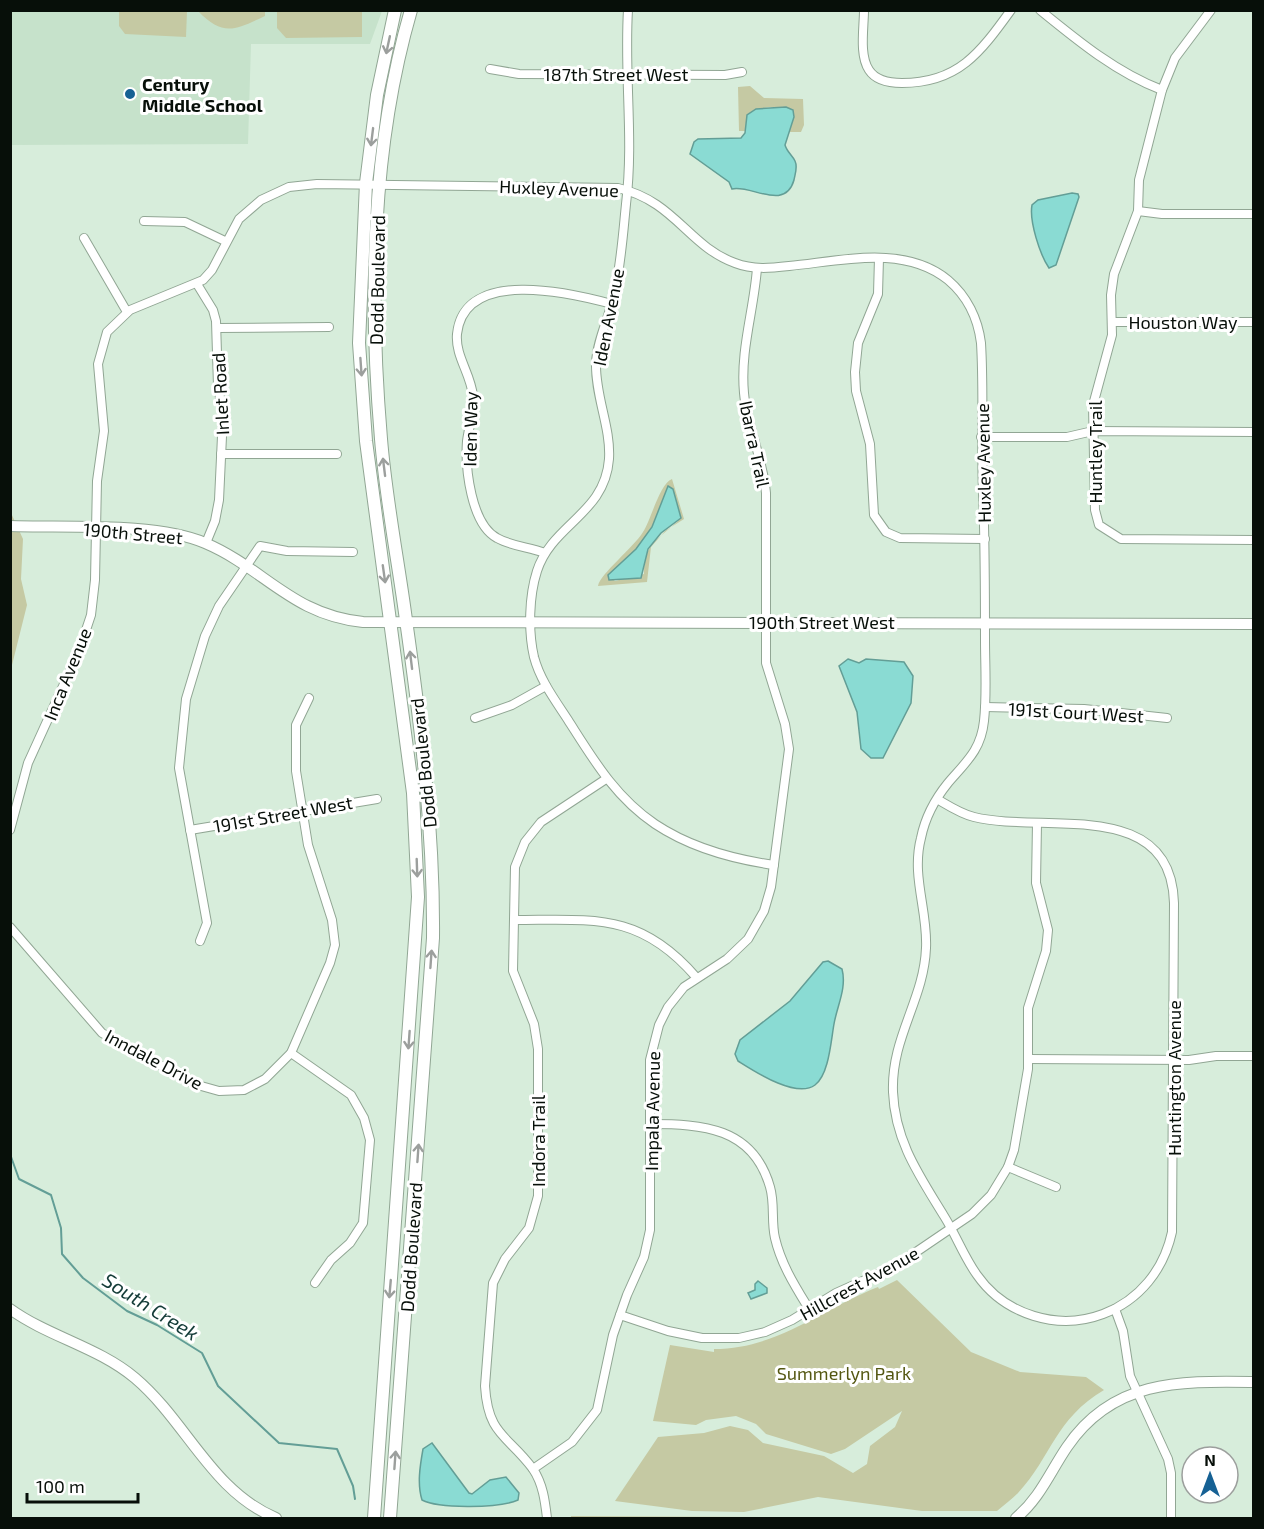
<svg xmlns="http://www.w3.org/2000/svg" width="1264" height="1529" font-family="'Exo 2',sans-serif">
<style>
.built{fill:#c6e2cb}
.green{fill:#c5c9a3;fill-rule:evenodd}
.water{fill:#8adbd3;stroke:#639e96;stroke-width:1.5}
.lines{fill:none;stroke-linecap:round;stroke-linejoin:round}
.stream{stroke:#639e96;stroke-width:2}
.minor-casing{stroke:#91a694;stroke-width:10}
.tertiary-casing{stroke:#91a694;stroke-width:12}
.secondary-casing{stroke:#91a694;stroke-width:14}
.minor{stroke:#fff;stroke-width:8}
.tertiary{stroke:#fff;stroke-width:10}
.secondary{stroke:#fff;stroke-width:12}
.oneway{stroke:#9c9f9d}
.poi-dot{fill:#166194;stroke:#fff;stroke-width:2}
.labels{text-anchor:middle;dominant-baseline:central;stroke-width:6;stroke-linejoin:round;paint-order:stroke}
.street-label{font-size:18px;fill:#070f09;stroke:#fff}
.poi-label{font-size:18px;font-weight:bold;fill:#070f09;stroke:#fff;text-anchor:start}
.park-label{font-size:18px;fill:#545712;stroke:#fff}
.water-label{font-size:20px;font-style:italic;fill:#133b37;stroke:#fff}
</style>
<rect width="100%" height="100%" fill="#d7eddb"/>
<g class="built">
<polygon points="10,11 382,11 370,44 251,44 248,144 11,145"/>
<polygon points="11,1517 206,1518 207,1518 11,1518"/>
</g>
<g class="green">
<polygon points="119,11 187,11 186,37 125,34 119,26"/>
<path d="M198,11h67v5c-30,14 -42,21 -67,-5z"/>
<polygon points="277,11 362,11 362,37 286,38 277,28"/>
<path d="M750,86l14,12 39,1 1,26 -3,7h-13l6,-15 -1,-7c-13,-5 -36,-4 -46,5l-2,16h-6l-1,-44z"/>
<path d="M672,479l12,40 -19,12 -14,16 -4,35 -49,4c2,-12 36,-39 45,-54 8,-12 17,-49 29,-53zM673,489l8,29c-20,21 -37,22 -37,56l-29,7 -7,-6c17,-13 34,-30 44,-49 8,-15 8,-26 21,-37z"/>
<polygon points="11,513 23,539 21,579 27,605 11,669"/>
<path d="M897,1280l74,72 49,20 66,5 18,13c-49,29 -52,66 -86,103 -6,6 -14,12 -21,18h-75l-104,-14 -74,15 -52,-1 -77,-10 43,-64 46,-4 26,-7 18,4 15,13 61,13 29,17 14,-9 3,-18 25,-19 7,-16 -57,38 -14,5 -65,-20 -10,-10 -20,-8 -30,4 -10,5 -43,-4 17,-76 44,7v-3c63,0 108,-40 164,-62l1,2z"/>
<polygon points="571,1516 577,1516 996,1518 571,1518"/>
</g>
<g class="water">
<path d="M786,107l7,3 1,7 -9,28c2,7 7,10 10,16 3,6 0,13 -1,19 -9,32 -44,4 -62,9l-3,-7 -39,-28 4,-12 4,-3 43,-1 4,-5 2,-18 9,-6z"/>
<path d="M1072,193l6,1 1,3 -23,68 -7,3c-9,-13 -20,-47 -17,-63l6,-5z"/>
<polygon points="668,486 673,489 681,518 661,533 648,549 641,578 609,580 608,575 636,549 652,527"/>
<polygon points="848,659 859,663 866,659 904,662 913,676 911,703 883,758 871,758 861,749 857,712 839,666"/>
<path d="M828,961l14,8c5,19 -5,37 -8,55 -3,16 -5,51 -19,61 -19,14 -61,-14 -77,-24l-3,-7 5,-14 50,-39 33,-39z"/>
<polygon points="758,1281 767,1288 767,1293 751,1299 748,1293 755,1290 755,1284"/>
<path d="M432,1443l37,50 3,1 18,-14 16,-3 13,16 -1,7c-18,8 -79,9 -96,0 -5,-16 -2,-34 1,-51z"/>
</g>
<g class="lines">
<polyline class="stream" points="10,1154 19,1179 51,1195 61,1228 62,1254 83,1278 127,1311 157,1325 202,1353 218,1386 279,1443 337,1449 353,1486 355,1499"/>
<g class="minor-casing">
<g id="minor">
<path d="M628,10c-4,65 6,130 -2,194 -3,30 -5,61 -12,91 -5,23 -17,45 -18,68 -1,33 15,64 13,96 -4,55 -57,65 -72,112 -8,25 -9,60 -3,86 6,23 21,43 34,63 25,39 47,77 87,104 36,24 77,35 119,41"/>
<path d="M864,10c0,18 -5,45 5,60 7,11 21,13 33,13 56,0 78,-30 109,-73"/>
<path d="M1040,10c38,31 77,63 122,80"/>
<polyline points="1211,10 1175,58 1162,90 1139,180 1138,211 1114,274 1111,295 1112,335 1093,405 1095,510 1099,525 1121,539 1254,540"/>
<polyline points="490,69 519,74 725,75 742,72"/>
<polyline points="1138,211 1162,214 1254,214"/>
<polyline points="144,221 185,222 225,241"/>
<polyline points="84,238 127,312"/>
<polyline points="879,258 878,294 858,343 855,372 856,391 870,444 874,515 886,532 900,538 985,539"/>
<polyline points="197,284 213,310 216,321 218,386 223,415 219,500 215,521 206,543"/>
<polyline points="1112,322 1254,322"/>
<polyline points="217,328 329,327"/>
<polyline points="981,437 1067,437 1093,431 1254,432"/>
<polyline points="221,454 337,454"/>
<path d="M545,553c-16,-6 -34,-7 -48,-15 -26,-14 -32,-70 -30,-97 2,-15 7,-29 6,-45 -2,-22 -18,-40 -16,-62 7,-67 114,-41 155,-30"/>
<polyline points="985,707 1084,709 1167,718"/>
<polyline points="475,718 512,705 546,686"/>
<path d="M10,830l18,-67 51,-112 12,-36 4,-35 2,-99 7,-50 -6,-67 9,-32 23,-22 73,-30 9,-10 27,-51 22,-19 28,-13 28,-3 301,4c57,13 70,58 117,75 18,7 36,5 54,3 52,-5 115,-22 159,14 19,16 30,39 33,63 3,50 0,99 2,149 2,49 2,99 2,148 0,27 2,54 -1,81 -3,29 -18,41 -36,62 -13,16 -23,35 -27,55 -10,38 7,73 5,110 -2,52 -35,89 -33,144 2,49 26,83 51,124 12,19 20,41 33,59 28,40 81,56 126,39 37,-14 61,-45 69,-82l2,-329c-3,-107 -131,-69 -200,-86 -13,-3 -25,-11 -37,-18"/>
<polyline points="190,830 377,799"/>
<path d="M515,920c79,0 125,-8 181,57"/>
<polyline points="10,927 102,1033 194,1084 219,1091 244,1090 265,1079 291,1053 330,963 335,945 332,920 308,845 296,771 296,725 309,698"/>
<polyline points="200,941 207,923 179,768 186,699 205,636 219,606 260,546 287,551 353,552"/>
<polyline points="291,1053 351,1095 364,1118 370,1140 363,1223 350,1243 331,1260 315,1283"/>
<polyline points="1028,1059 1189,1060 1216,1056 1254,1056"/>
<path d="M650,1124c52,0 103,3 120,63 5,17 1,34 5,51 6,26 20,48 34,71"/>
<polyline points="1008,1167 1056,1187"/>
<polyline points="1115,1309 1123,1331 1130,1376 1168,1459 1171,1473 1171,1518"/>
<polyline points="620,1315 668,1331 702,1338 739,1338 765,1332 792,1320 836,1293 894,1267 972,1214 991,1195 1008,1167 1014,1150 1028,1069 1028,1008 1046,951 1048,930 1036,883 1037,823"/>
<path d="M533,1469l39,-27 25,-32 16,-75 14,-40 17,-38 6,-27v-170l9,-35 9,-18 16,-20 43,-28 21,-20 16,-28 7,-24 18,-138 -4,-25 -19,-61v-170c-3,-35 -19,-66 -22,-100 -4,-43 10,-83 13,-125"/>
<path d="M547,1518c-2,-17 -4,-34 -14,-49 -25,-34 -45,-33 -48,-83l8,-103 12,-24 24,-31 9,-32v-147l-4,-25 -21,-53 2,-104 10,-25 16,-20 65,-43"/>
</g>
</g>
<g class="tertiary-casing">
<g id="tertiary">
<path d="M10,526c55,2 147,-4 195,17 59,25 87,72 158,79l891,2"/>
<path d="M10,1309c39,28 88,38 125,69 52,44 76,113 141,140"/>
<path d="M1016,1518c24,-20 34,-46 51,-71 46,-68 113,-66 187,-65"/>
</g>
</g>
<g class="secondary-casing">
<g id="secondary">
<polyline points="374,1518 418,897 413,793 366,441 359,343 366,183 377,95 395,10"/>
<path d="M390,1518l43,-580c1,-107 -12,-212 -27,-318 -8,-60 -20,-120 -25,-181 -12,-142 -10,-291 30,-429"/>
</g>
</g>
<use href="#minor" class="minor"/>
<use href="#tertiary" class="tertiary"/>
<use href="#secondary" class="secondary"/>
</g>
<defs><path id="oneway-shaft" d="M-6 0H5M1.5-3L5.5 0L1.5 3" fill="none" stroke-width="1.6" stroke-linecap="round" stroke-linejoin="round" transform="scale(1.5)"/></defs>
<g class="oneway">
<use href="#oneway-shaft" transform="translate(388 45) rotate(102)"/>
<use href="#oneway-shaft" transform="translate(372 137) rotate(97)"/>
<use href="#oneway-shaft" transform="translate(361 367) rotate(86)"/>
<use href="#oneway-shaft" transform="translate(384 467) rotate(-97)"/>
<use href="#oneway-shaft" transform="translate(384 574) rotate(82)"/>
<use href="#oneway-shaft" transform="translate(411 660) rotate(-97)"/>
<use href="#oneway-shaft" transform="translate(417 868) rotate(88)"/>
<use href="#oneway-shaft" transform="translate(431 959) rotate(-86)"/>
<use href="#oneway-shaft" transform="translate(409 1040) rotate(94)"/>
<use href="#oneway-shaft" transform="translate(418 1153) rotate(-86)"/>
<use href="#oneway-shaft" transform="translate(390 1289) rotate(95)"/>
<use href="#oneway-shaft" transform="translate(395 1460) rotate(-86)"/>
</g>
<circle class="poi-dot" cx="130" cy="94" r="6"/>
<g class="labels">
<g class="street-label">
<text x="616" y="74">187th Street West</text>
<text transform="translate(559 188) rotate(2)">Huxley Avenue</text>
<text transform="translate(377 280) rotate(-89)">Dodd Boulevard</text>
<text transform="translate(608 317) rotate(-79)">Iden Avenue</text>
<text x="1183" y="322">Houston Way</text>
<text transform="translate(220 394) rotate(-93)">Inlet Road</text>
<text transform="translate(470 429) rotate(-89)">Iden Way</text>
<text transform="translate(755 444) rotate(78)">Ibarra Trail</text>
<text transform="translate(1095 452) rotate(-90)">Huntley Trail</text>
<text transform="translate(983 463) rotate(-91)">Huxley Avenue</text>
<text transform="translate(133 533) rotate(5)">190th Street</text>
<text x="822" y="622">190th Street West</text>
<text transform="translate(67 674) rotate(-68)">Inca Avenue</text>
<text transform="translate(1076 712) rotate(3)">191st Court West</text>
<text transform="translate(423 763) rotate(-96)">Dodd Boulevard</text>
<text transform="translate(283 814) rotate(-10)">191st Street West</text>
<text transform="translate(154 1059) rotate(28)">Inndale Drive</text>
<text transform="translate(1174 1078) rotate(-90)">Huntington Avenue</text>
<text transform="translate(652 1111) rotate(-89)">Impala Avenue</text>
<text transform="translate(538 1141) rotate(-90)">Indora Trail</text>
<text transform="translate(411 1247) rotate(-86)">Dodd Boulevard</text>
<text transform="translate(859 1283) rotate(-29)">Hillcrest Avenue</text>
</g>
<g class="poi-label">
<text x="142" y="84">Century<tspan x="142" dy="21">Middle School</tspan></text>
</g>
<g class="park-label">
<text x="844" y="1373">Summerlyn Park</text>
</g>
<g class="water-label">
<text transform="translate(151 1306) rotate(32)">South Creek</text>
</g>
</g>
<rect width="1264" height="1529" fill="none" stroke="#070f09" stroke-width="24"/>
<g transform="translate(1210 1475)"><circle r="28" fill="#ffffff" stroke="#9c9f9d" stroke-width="1.5"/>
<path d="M0-4.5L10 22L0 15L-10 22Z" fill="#166194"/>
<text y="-9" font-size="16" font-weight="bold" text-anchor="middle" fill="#070f09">N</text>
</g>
<path d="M27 1493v9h111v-9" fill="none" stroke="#070f09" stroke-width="3"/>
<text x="36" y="1493" font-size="18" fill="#070f09" stroke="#ffffff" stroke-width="4.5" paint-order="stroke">100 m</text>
</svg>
